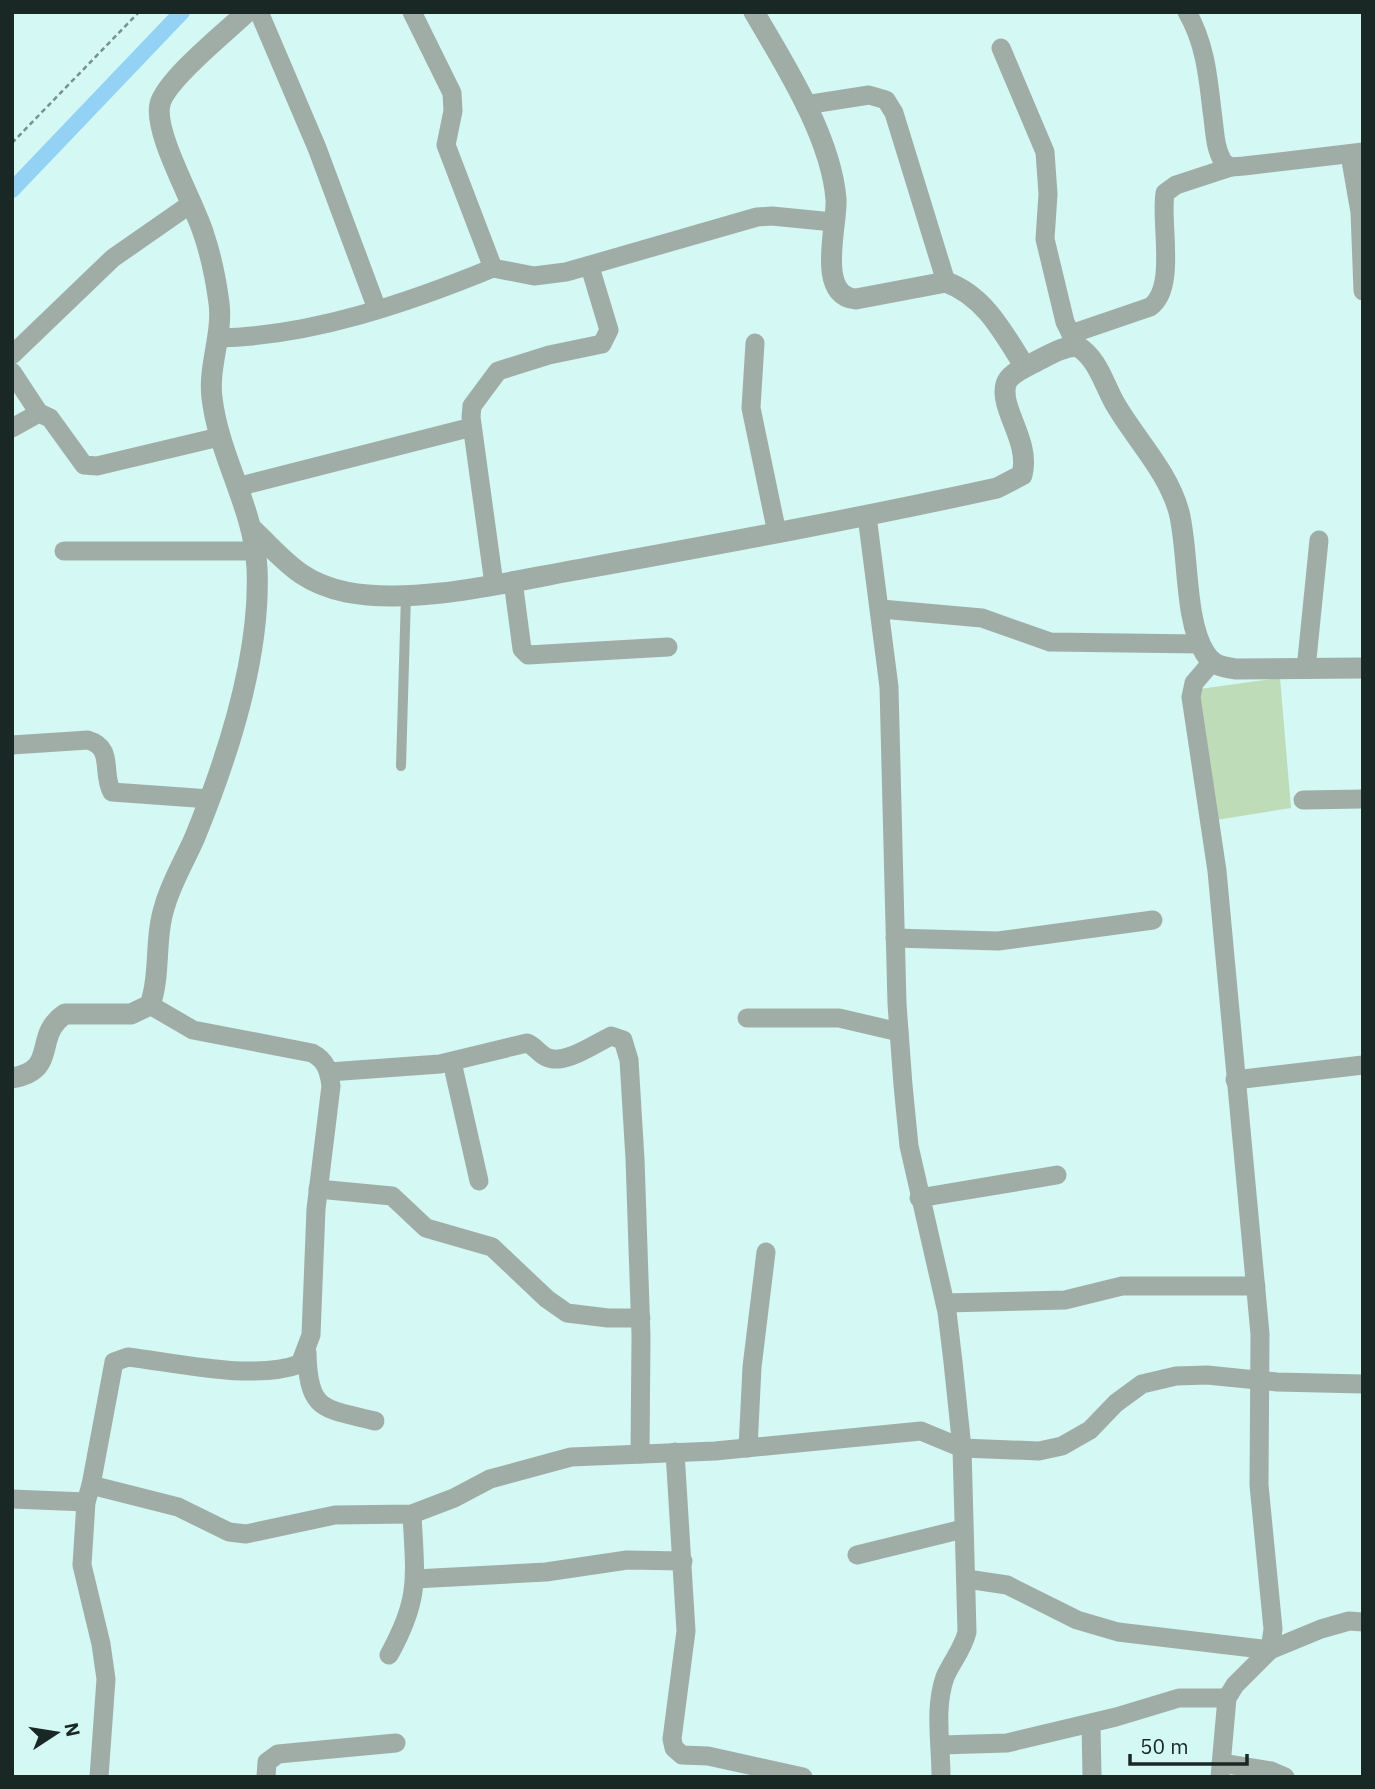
<svg xmlns="http://www.w3.org/2000/svg" width="1375" height="1789" font-family="'IBM Plex Sans',sans-serif">
<style>
.green{fill:#bfdcb8}
.lines{fill:none;stroke-linecap:round;stroke-linejoin:round}
.canal{stroke:#93d2f5;stroke-width:16}
.path{stroke:#78918e;stroke-width:2.5;stroke-dasharray:5 3.5;stroke-linecap:butt}
.service{stroke:#a0ada6;stroke-width:10}
.minor{stroke:#a0ada6;stroke-width:19}
.tertiary{stroke:#a0ada6;stroke-width:21}
</style>
<rect width="100%" height="100%" fill="#d4f8f3"/>
<polygon class="green" points="1280,678 1291,808 1210,821 1192,690"/>
<g class="lines">
<polyline class="canal" points="12,190 182,12"/>
<polyline class="path" points="12,143 139,12"/>
<polyline class="service" points="401,766 406,595"/>
<g class="minor">
<polyline points="259,12 317,148 377,309"/>
<polyline points="412,12 452,93 453,111 446,145 493,268 534,276 566,272 757,217 772,216 833,222"/>
<path d="M1187,12c18,31 21,64 25,99 3,18 2,37 12,52l7,4 13,-1 119,-14"/>
<polyline points="1001,48 1045,152 1048,194 1045,239 1065,322 1077,346"/>
<polyline points="805,105 869,95 886,100 894,113 946,282"/>
<polyline points="1350,155 1360,212 1363,291"/>
<path d="M1071,334l79,-27c27,-19 10,-83 15,-114l11,-8 55,-18"/>
<path d="M219,338c92,-2 189,-35 274,-70"/>
<polyline points="755,343 751,408 777,533"/>
<polyline points="12,355 113,258 192,203"/>
<polyline points="12,372 39,413"/>
<polyline points="12,428 39,413 50,418 84,465 97,466 219,437"/>
<polyline points="237,487 472,427"/>
<path d="M867,516l22,171 8,317 6,81 6,61 38,166 6,50 9,86 5,184c-4,17 -15,29 -22,45 -11,31 -4,67 -4,100"/>
<polyline points="64,551 255,551"/>
<polyline points="513,581 522,649 528,655 668,647"/>
<polyline points="494,584 471,417 472,406 498,371 549,355 602,344 609,330 590,267"/>
<polyline points="881,609 982,618 1050,642 1200,644"/>
<polyline points="1212,662 1194,683 1191,697 1217,871 1260,1334 1259,1485 1273,1629 1270,1650 1235,1685 1227,1698 1220,1777"/>
<polyline points="1306,669 1319,540"/>
<path d="M12,745l76,-5c27,8 13,33 24,52l98,7"/>
<polyline points="1303,800 1363,799"/>
<polyline points="895,938 998,941 1153,920"/>
<path d="M150,1005l43,25 119,23c14,7 17,18 19,33l-15,123 -5,126 -11,29c-47,17 -122,-1 -172,-7l-14,5 -23,123 87,22 51,25 17,2 89,-19 77,-1 42,-16 36,-19 81,-22 144,-6 206,-20 41,17 77,3 23,-5 28,-16 26,-27 26,-19 34,-8 31,-1 70,7 86,2"/>
<polyline points="747,1018 839,1018 899,1032"/>
<polyline points="452,1062 479,1181"/>
<path d="M329,1072l111,-8 87,-21c8,3 12,11 19,14 18,9 48,-13 65,-21l12,4 6,20 6,99 6,177 -1,118"/>
<polyline points="1235,1080 1363,1065"/>
<polyline points="318,1189 392,1196 426,1228 492,1247 547,1299 567,1313 608,1318 641,1318"/>
<polyline points="919,1198 1057,1175"/>
<polyline points="945,1303 1065,1300 1122,1286 1256,1286"/>
<path d="M307,1352c1,60 16,56 68,69"/>
<polyline points="748,1448 752,1367 766,1252"/>
<polyline points="675,1452 686,1631 672,1739 674,1748 682,1755 708,1756 803,1777"/>
<polyline points="91,1485 86,1502 82,1565 101,1644 106,1679 99,1777"/>
<polyline points="12,1499 86,1502"/>
<polyline points="857,1555 963,1529"/>
<polyline points="415,1579 546,1572 627,1560 683,1561"/>
<polyline points="967,1579 1007,1585 1077,1620 1118,1632 1270,1650 1321,1629 1349,1621 1363,1622"/>
<path d="M389,1655c32,-58 26,-78 23,-141"/>
<polyline points="1091,1724 1092,1777"/>
<polyline points="941,1745 1007,1743 1116,1717 1179,1698 1227,1698"/>
<polyline points="1221,1763 1271,1771 1285,1777"/>
<polyline points="266,1777 267,1762 278,1754 396,1743"/>
</g>
<g class="tertiary">
<path d="M754,12c31,53 77,125 82,187 2,24 -21,97 20,100l90,-17c39,14 58,52 79,85"/>
<path d="M252,529c33,31 47,53 94,63 71,14 170,-12 241,-24 137,-25 274,-50 410,-80l25,-13c9,-34 -23,-66 -16,-91 3,-10 16,-15 25,-20 15,-7 29,-17 46,-18 22,13 27,40 40,61 21,35 51,65 62,105 10,40 5,108 26,141 8,13 17,14 31,16l127,-1"/>
<path d="M12,1078c48,-8 20,-42 53,-64h66l19,-9c11,-31 4,-67 15,-100 7,-24 20,-45 30,-68 33,-81 66,-181 62,-269 -3,-60 -38,-111 -45,-170 -4,-32 11,-63 7,-95 -3,-23 -8,-47 -15,-68 -9,-31 -51,-102 -44,-131 6,-24 67,-73 87,-92"/>
</g>
</g>
<rect width="1375" height="1789" fill="none" stroke="#192725" stroke-width="28"/>
<g transform="translate(56 1733) rotate(78)" stroke="#d4f8f3" stroke-width="5" paint-order="stroke">
<path d="M0-5L12 26L0 18L-12 26Z" fill="#192725"/>
<text y="-10" font-size="19" font-weight="bold" text-anchor="middle" fill="#192725">N</text>
</g>
<path d="M1130 1754v10h117v-10" fill="none" stroke="#192725" stroke-width="3.5"/>
<text x="1140" y="1754" font-size="21" fill="#192725" stroke="#d4f8f3" stroke-width="5" paint-order="stroke">50 m</text>
</svg>
